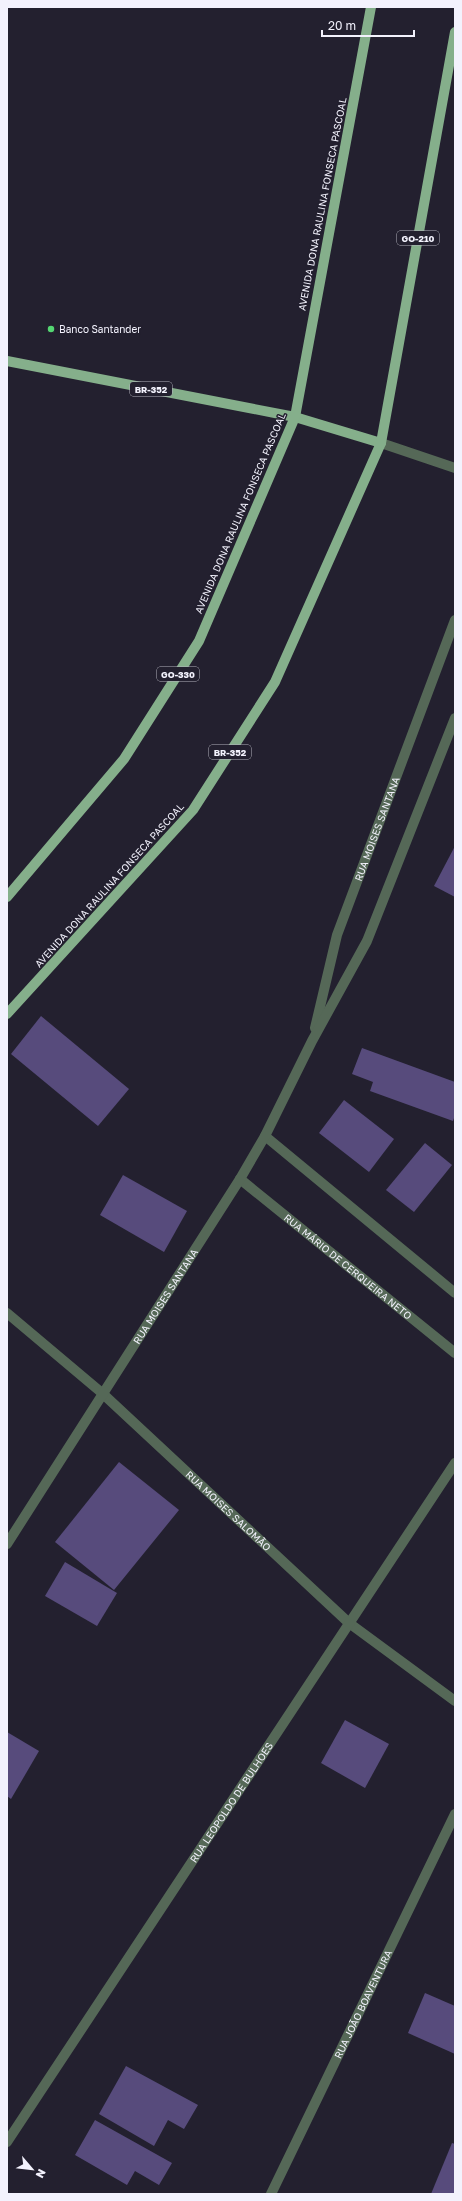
<svg xmlns="http://www.w3.org/2000/svg" width="462" height="2201" font-family="'Golos Text',sans-serif">
<style>
.building{fill:#574b7c}
.lines{fill:none;stroke-linecap:round;stroke-linejoin:round}
.minor{stroke:#556857;stroke-width:10}
.primary{stroke:#85af8b;stroke-width:10}
.poi-dot{fill:#54d672;stroke:#23202f;stroke-width:1.5}
.labels{text-anchor:middle;dominant-baseline:central;stroke-width:3;stroke-linejoin:round;paint-order:stroke}
.shield{fill:#23202f;stroke:#b5b3bf;stroke-width:1}
.shield-label{font-size:9px;font-weight:bold;fill:#f3f2fd}
.street-label{font-size:10px;fill:#f3f2fd;stroke:#23202f}
.poi-label{font-size:10px;fill:#f3f2fd;stroke:#23202f;text-anchor:start}
</style>
<rect width="100%" height="100%" fill="#23202f"/>
<g class="building">
<polygon points="455,846 455,897 434,886"/>
<polygon points="41,1016 129,1089 98,1126 11,1054"/>
<polygon points="362,1048 455,1082 455,1115 453,1121 370,1091 373,1082 352,1074"/>
<polygon points="344,1100 394,1139 369,1172 319,1133"/>
<polygon points="425,1143 452,1165 414,1212 386,1190"/>
<polygon points="123,1175 187,1211 164,1252 100,1215"/>
<polygon points="119,1462 179,1510 114,1590 55,1542"/>
<polygon points="65,1562 117,1593 97,1626 45,1596"/>
<polygon points="345,1720 389,1744 365,1788 321,1763"/>
<polygon points="7,1732 39,1751 11,1799 7,1796"/>
<polygon points="425,1993 455,2006 455,2054 408,2033"/>
<polygon points="126,2066 198,2105 184,2129 168,2120 154,2146 99,2114"/>
<polygon points="95,2120 172,2163 159,2185 135,2171 127,2185 75,2155"/>
<polygon points="452,2143 455,2144 455,2194 431,2194"/>
</g>
<g class="lines">
<g class="minor">
<polyline points="381,443 455,468"/>
<path id="s1" d="M315,1028l22,-93 118,-315"/>
<polyline points="265,1136 455,1293"/>
<path id="s2" d="M240,1179l215,174"/>
<path id="s3" d="M7,1313l95,80 247,230 106,78"/>
<path id="s4" d="M7,1544l233,-365 25,-43 47,-95 55,-100 88,-223"/>
<path id="s5" d="M7,2142l448,-679"/>
<path id="s6" d="M271,2194l184,-380"/>
</g>
<g class="primary">
<polyline points="7,361 295,417 381,443"/>
<polyline points="7,897 124,759 199,641 295,417 371,7"/>
<polyline points="7,1014 193,810 275,682 381,443 455,32"/>
</g>
</g>
<circle class="poi-dot" cx="51" cy="329" r="4"/>
<g class="labels">
<g class="shield">
<rect x="397" y="231" width="42" height="14" rx="3"/>
<rect x="130" y="382" width="42" height="14" rx="3"/>
<rect x="157" y="667" width="42" height="14" rx="3"/>
<rect x="209" y="745" width="42" height="14" rx="3"/>
</g>
<g class="shield-label">
<text x="418" y="238">GO-210</text>
<text x="151" y="389">BR-352</text>
<text x="178" y="674">GO-330</text>
<text x="230" y="752">BR-352</text>
</g>
<g class="street-label">
<text transform="translate(322 204) rotate(-79)">AVENIDA DONA RAULINA FONSECA PASCOAL</text>
<text transform="translate(240 513) rotate(-67)">AVENIDA DONA RAULINA FONSECA PASCOAL</text>
<text stroke="none"><textPath href="#s1" startOffset="209">RUA MOISES SANTANA</textPath></text>
<text transform="translate(109 885) rotate(-48)">AVENIDA DONA RAULINA FONSECA PASCOAL</text>
<text stroke="none"><textPath href="#s2" startOffset="139">RUA MÁRIO DE CERQUEIRA NETO</textPath></text>
<text stroke="none"><textPath href="#s4" startOffset="294">RUA MOISES SANTANA</textPath></text>
<text stroke="none"><textPath href="#s3" startOffset="297">RUA MOISES SALOMÃO</textPath></text>
<text stroke="none"><textPath href="#s5" startOffset="407">RUA LEOPOLDO DE BULHOES</textPath></text>
<text stroke="none"><textPath href="#s6" startOffset="211">RUA JOÃO BOAVENTURA</textPath></text>
</g>
<g class="poi-label">
<text x="59" y="329">Banco Santander</text>
</g>
</g>
<rect width="462" height="2201" fill="none" stroke="#f3f2fd" stroke-width="16"/>
<g transform="translate(32 2169) rotate(118)" stroke="#23202f" stroke-width="3" paint-order="stroke">
<path d="M0-3L7 15L0 10L-7 15Z" fill="#f3f2fd"/>
<text y="-6" font-size="11" font-weight="bold" text-anchor="middle" fill="#f3f2fd">N</text>
</g>
<path d="M322 30v6h92v-6" fill="none" stroke="#f3f2fd" stroke-width="2"/>
<text x="328" y="30" font-size="12" fill="#f3f2fd" stroke="#23202f" stroke-width="3" paint-order="stroke">20 m</text>
</svg>
